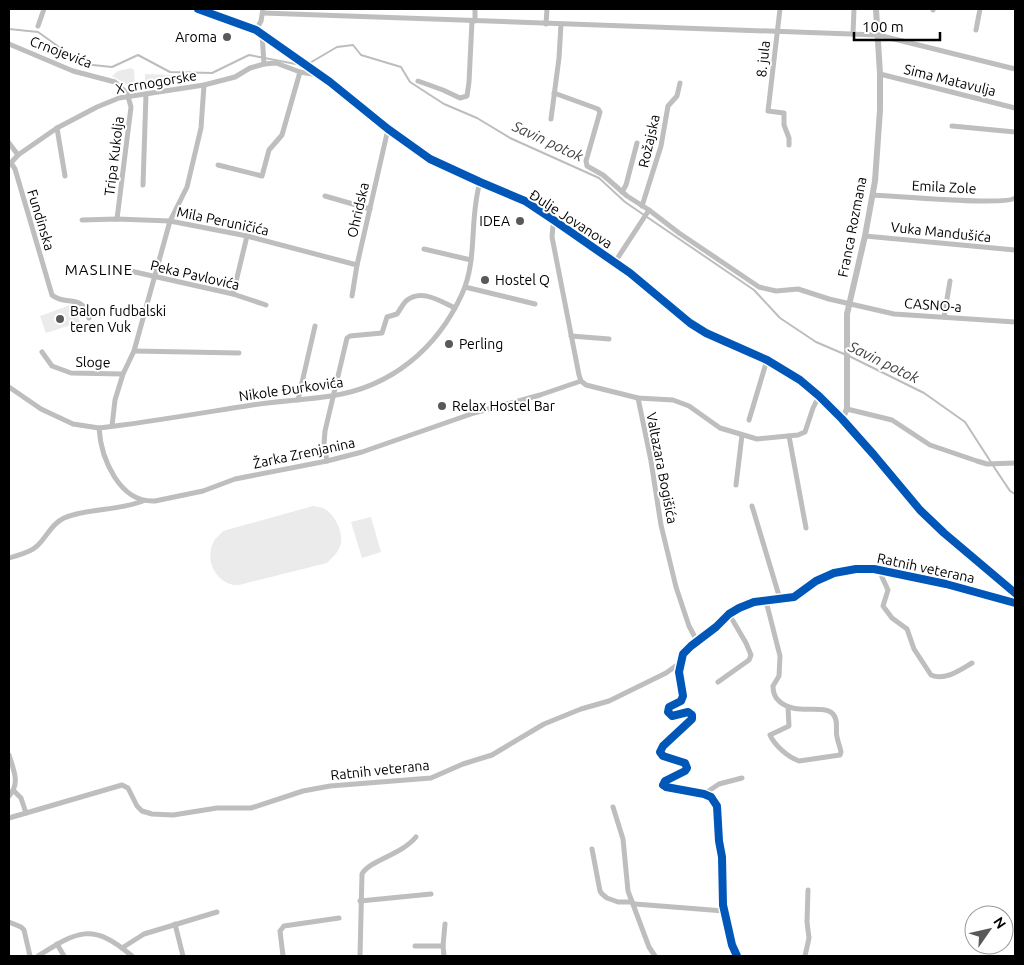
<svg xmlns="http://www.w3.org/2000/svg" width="1024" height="965" font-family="Ubuntu,sans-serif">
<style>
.green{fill:#ebebeb}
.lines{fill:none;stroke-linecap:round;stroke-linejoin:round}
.stream{stroke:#bdbdbd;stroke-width:2}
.minor{stroke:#bebebe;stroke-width:5}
.tertiary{stroke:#bebebe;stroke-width:6}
.cycleway-casing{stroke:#fff;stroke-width:11}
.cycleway{stroke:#0057b8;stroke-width:8}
.poi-dot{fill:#595959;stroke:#fff;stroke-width:2}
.labels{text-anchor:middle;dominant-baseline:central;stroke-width:4;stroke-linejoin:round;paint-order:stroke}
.poi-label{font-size:14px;fill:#000;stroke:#fff;text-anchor:start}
.street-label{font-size:14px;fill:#000;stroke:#fff}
.water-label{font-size:15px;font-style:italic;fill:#424242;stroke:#fff}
.neighbourhood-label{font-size:15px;letter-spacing:1px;fill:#000;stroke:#fff}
</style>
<rect width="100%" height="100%" fill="#fff"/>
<g class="green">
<polygon points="131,68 134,70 135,89 112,76 118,71"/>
<polygon points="145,74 172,75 171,85 145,87"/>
<polygon points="73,304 80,322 46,333 40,316"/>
<path d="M313,506c4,1 9,1 12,3 10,6 18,23 16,34 -2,9 -8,14 -14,20l-88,22c-21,1 -35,-23 -26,-42 2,-5 7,-8 10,-12z"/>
<polygon points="371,517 381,552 362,558 351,522"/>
</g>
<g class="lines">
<g class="stream">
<polyline points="9,29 38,32 83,64 112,67 138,55 170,72 212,73 249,55 301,65"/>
<polyline points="308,64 337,47 353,45 361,55 401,67 410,82 444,104 477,118 510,138 599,178 625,202 754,290 780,318 816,342 844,354"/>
<polyline points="849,356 924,393 965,422 996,470 1010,491 1015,494"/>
</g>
<g class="minor">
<polyline points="475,9 475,21"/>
<polyline points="780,9 768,111 784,113 784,125 789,138 789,145"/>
<polyline points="933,10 933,9"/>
<polyline points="263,13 878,35 1015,69"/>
<polyline points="546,24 547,9"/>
<polyline points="38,26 44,9"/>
<polyline points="256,30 261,21 263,9"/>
<polyline points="976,30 980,9"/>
<polyline points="262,34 264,64"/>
<polyline points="853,34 854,9"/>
<polyline points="9,44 73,71 115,82 127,93 131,107 117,219"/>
<polyline points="880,74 1015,108"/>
<polyline points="418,81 443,90 460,98 467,96 469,82 472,21"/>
<polyline points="554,93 598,109 600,112 586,161 587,166 603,175 627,196 649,210 679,233 759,287 776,291 798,289 829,299 894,314 1015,322"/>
<polyline points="551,119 559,58 561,24"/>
<polyline points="952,126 1015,132"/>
<polyline points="57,128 65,176"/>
<polyline points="9,143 18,155"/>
<path d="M11,163l4,6 37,126c14,12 30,-3 37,23"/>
<polyline points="9,165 18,155 57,128 97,107 119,98 204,85 235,77 250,68 264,64 276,63 300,72 319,75"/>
<polyline points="218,165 262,176 269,150 282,135 300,72"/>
<polyline points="143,185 146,94"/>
<polyline points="622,192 626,185 637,143"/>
<path d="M873,195c20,1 133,11 142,3"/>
<polyline points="325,196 370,209"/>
<polyline points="642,206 661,146 668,106 677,96 680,83"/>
<polyline points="82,220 117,219 170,221 247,236 357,265"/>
<polyline points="555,221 553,226 552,237 579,375 581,381 586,385 638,398 673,400 689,406 720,428 757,439 798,435 805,432 813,408 819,396"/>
<polyline points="865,236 1015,250"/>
<polyline points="424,249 471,260"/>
<polyline points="615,262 649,210"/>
<polyline points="117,268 233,294 266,305"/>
<polyline points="465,287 535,304"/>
<polyline points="233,294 247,236"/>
<polyline points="352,296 357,265 388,129"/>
<polyline points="944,317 950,281"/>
<polyline points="571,336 609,339"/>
<polyline points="134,351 239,353"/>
<polyline points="42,352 52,366 71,373 123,374"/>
<path d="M9,387l32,22 32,15 26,4c51,-6 102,-15 153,-23 26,-4 53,-5 79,-9 60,-9 106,-47 131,-102 16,-35 7,-75 18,-112"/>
<polyline points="638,398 651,461 661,525 676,587 689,626 697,641"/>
<polyline points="298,400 315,326"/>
<polyline points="847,409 892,420 930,445 977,461 987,464 1015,463"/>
<polyline points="749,420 767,360"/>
<polyline points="112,426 115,400 123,374 134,351 170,221 187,187 201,128 204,85"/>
<path d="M99,428c2,30 20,75 56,73l48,-10 32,-12 92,-18 35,-9 112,-39 66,-18 41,-14"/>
<polyline points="789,436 806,528"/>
<path d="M327,461l-3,-17 1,-13 22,-93 3,-2 32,-3 5,-16 10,-3c3,-4 5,-9 9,-13 15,-13 34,0 49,7"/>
<polyline points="736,485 742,435"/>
<polyline points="752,506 780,599"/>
<path d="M9,558c9,-3 21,-5 28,-12 10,-9 14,-22 27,-28 22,-10 54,-7 79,-17"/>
<path d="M881,571l1,6 6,13 -5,16 9,12 15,11 7,20 17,26c14,6 29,-5 41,-12"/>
<path d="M766,601l14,55 -1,20 -6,10c0,6 1,10 5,14 16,17 45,3 55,14 6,7 2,15 4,23 1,5 3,10 4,15l-1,3 -41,6c-11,-4 -24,-15 -29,-26l19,-9 -1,-19"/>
<polyline points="718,682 749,660 751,655 746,643 729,614"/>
<path d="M9,755c4,14 12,28 0,41"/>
<polyline points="13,790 21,798 26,813"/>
<polyline points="704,794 719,784 742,778"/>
<polyline points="613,807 623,839 628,891 649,947 655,956"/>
<polyline points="9,818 122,785 128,788 137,806 142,811 152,814 173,815 217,808 251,808 303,791 330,786 431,778 463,764 492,755 544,724 581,709 609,701 666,673 680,663"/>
<polyline points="592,849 600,891 602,894 607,898 618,902 631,902 635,904 724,911"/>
<polyline points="360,901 431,894"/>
<polyline points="9,922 21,927 24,930 30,956"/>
<polyline points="175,924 183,956"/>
<polyline points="57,944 64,956"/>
<polyline points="415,946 443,946"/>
<polyline points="122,948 144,934 217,912"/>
<path d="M38,956c39,-25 55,-34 94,0"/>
<polyline points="283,956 280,931 284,926 339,918"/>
<path d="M360,956l2,-82c8,-14 39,-19 54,-37"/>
<polyline points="444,956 443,946 445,924"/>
<polyline points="737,956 732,945 723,905 722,857 719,841 717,806 711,797 704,794 666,787 663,785 665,781 685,771 687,768 685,763 663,756 660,752 663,746 692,719 692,715 688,712 672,716 668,712 669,707 681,701 683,696 679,672 683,654 691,646 716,627 729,614 739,608 754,602 794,597 816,581 834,573 856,569 874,569 946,584 1015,603"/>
<polyline points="805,956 809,938 807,922 808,890"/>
</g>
<g class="tertiary">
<polyline points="198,9 256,30 330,82 388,129 430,159 480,182 525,201 555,221 630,273 690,323 706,333 767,360 800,380 819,396 842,419 874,455 920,510 944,533 1015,593"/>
<polyline points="842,419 847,409 847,314 865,236 875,181 880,110 880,74 876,9"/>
</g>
<g class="cycleway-casing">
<g id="cycleway">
<polyline points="198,9 256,30 330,82 388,129 430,159 480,182 525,201 555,221 630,273 690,323 706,333 767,360 800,380 819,396 842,419 874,455 920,510 944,533 1015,593"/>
<polyline points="737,956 732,945 723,905 722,857 719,841 717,806 711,797 704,794 666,787 663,785 665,781 685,771 687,768 685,763 663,756 660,752 663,746 692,719 692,715 688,712 672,716 668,712 669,707 681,701 683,696 679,672 683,654 691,646 716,627 729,614 739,608 754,602 794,597 816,581 834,573 856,569 874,569 946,584 1015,603"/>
</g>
</g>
<use href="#cycleway" class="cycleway"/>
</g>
<g class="poi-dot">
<circle cx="227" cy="37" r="5"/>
<circle cx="520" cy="221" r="5"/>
<circle cx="485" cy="280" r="5"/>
<circle cx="60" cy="319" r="5"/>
<circle cx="449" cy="344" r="5"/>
<circle cx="442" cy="406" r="5"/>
</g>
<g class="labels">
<g class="poi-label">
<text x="217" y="37" text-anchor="end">Aroma</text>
<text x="510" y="221" text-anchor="end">IDEA</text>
<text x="495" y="280">Hostel Q</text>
<text x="70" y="311">Balon fudbalski<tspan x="70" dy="16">teren Vuk</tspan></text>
<text x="459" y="344">Perling</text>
<text x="452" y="406">Relax Hostel Bar</text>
</g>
<g class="street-label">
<text transform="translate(61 52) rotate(21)">Crnojevića</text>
<text transform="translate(763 59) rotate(-84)">8. jula</text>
<text transform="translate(950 80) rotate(14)">Sima Matavulja</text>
<text transform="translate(156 82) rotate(-10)">X crnogorske</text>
<text transform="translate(649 141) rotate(-77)">Rožajska</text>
<text transform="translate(114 156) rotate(-83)">Tripa Kukolja</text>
<text transform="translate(944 187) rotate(3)">Emila Zole</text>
<text transform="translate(358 210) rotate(-77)">Ohridska</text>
<text transform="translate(571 219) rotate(33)">Đulje Jovanova</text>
<text transform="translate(41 220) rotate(73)">Fundinska</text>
<text transform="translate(223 221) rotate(12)">Mila Peruničića</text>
<text transform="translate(852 227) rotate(-79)">Franca Rozmana</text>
<text transform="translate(941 232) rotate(6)">Vuka Mandušića</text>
<text transform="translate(195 275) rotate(13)">Peka Pavlovića</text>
<text transform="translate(933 305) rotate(4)">CASNO-a</text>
<text transform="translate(93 362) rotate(1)">Sloge</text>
<text transform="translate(291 389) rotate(-8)">Nikole Đurkovića</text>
<text transform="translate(304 453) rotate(-12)">Žarka Zrenjanina</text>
<text transform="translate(662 468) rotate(79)">Valtazara Bogišića</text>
<text transform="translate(926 568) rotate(12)">Ratnih veterana</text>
<text transform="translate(380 770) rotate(-6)">Ratnih veterana</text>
</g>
<g class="water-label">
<text transform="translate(548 141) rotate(25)">Savin potok</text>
<text transform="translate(884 362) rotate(26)">Savin potok</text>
</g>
<g class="neighbourhood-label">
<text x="99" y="269">MASLINE</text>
</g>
</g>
<rect width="1024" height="965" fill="none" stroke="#000000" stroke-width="20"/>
<g transform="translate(989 930) rotate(56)"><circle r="24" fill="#ffffff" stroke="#999999"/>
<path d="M0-4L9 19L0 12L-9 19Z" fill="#595959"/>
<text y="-8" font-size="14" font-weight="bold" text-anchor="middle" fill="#000000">N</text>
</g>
<path d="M854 32v8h86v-8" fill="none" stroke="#000000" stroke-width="2.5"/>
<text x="862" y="32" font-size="15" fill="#000000" stroke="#ffffff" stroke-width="4" paint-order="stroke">100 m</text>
</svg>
